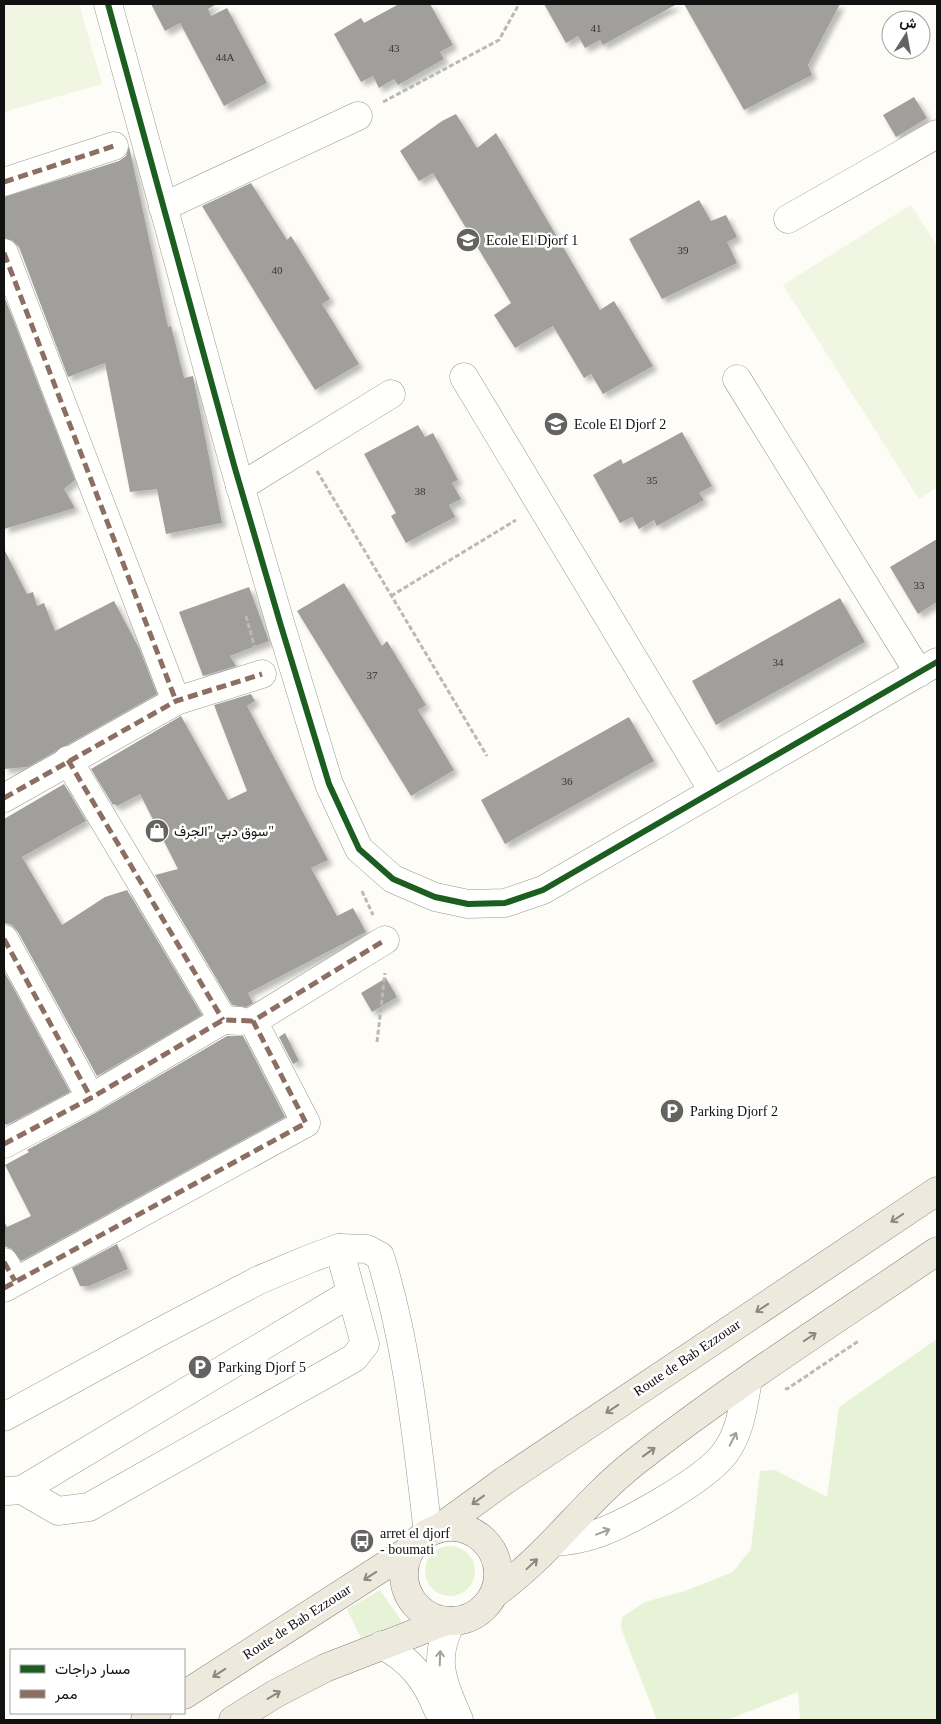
<svg xmlns="http://www.w3.org/2000/svg" width="941" height="1724" font-family="'Times New Roman',Vazirmatn,serif">
<style>
.green{fill:#e7f3d7}
.pitch{fill:#f0f6e1}
.building{fill:#a19f9c;filter:url(#shadow)}
.lines{fill:none;stroke-linecap:round;stroke-linejoin:round}
.minor-casing{stroke:#979795;stroke-width:29}
.major-casing{stroke:#858482;stroke-width:29}
.path{stroke:#b9b9b8;stroke-width:3;stroke-dasharray:5 2.5;stroke-linecap:butt}
.minor{stroke:#fffffe;stroke-width:28}
.major{stroke:#ede9dc;stroke-width:28}
.quiet{stroke:#8d6e63;stroke-width:5;stroke-dasharray:10 5;stroke-linecap:butt}
.cycleway-casing{stroke:#fff;stroke-width:9}
.cycleway{stroke:#1b5e20;stroke-width:6}
.oneway{stroke:#8a8881}
.oneway2{stroke:#a0a09f}
.labels{text-anchor:middle;dominant-baseline:central;stroke-width:5;stroke-linejoin:round;paint-order:stroke}
.number-label{font-size:11px;fill:#353434}
.poi-label{font-size:14px;fill:#111;stroke:#fff;text-anchor:start}
.street-label{font-size:14px;fill:#111;stroke:#fff}
</style>
<defs>
<filter id="shadow"><feDropShadow dx="4.5" dy="4.5" stdDeviation="2.5" flood-color="#0004"/></filter>
</defs>
<rect width="100%" height="100%" fill="#fdfcf7"/>
<g class="green">
<polygon points="937,1339 937,1720 800,1720 798,1692 727,1720 657,1720 621,1628 622,1617 645,1602 685,1591 733,1572 751,1549 760,1471 775,1470 827,1497 839,1407"/>
<circle cx="450" cy="1571" r="25"/>
<polygon points="380,1590 402,1622 361,1638 347,1609"/>
</g>
<g class="pitch">
<polygon points="4,4 79,4 102,84 4,112"/>
<polygon points="911,205 937,246 937,487 919,499 783,285"/>
</g>
<g class="building">
<polygon points="151,4 217,4 208,9 211,16 227,8 267,83 224,106 180,23 165,31"/>
<polygon points="399,4 430,4 453,45 440,52 444,59 398,85 394,79 379,88 373,76 361,82 334,34 361,18 364,23"/>
<polygon points="544,4 677,4 603,45 600,40 585,48 578,36 566,43"/>
<polygon points="684,4 840,4 808,65 812,75 744,110"/>
<polygon points="914,97 927,118 896,137 883,115"/>
<polygon points="456,114 477,148 496,133 600,310 614,301 653,366 603,394 591,374 584,378 553,326 515,348 494,315 511,303 433,173 419,181 400,151 442,121"/>
<polygon points="129,146 168,327 171,326 184,378 193,376 222,523 166,534 157,489 130,492 105,363 68,377 19,247 13,241 4,238 4,197 119,161 126,156"/>
<polygon points="251,183 287,240 291,236 330,299 322,304 359,364 315,390 202,206"/>
<polygon points="699,200 711,221 726,215 737,237 727,242 737,263 662,299 629,239"/>
<polygon points="4,296 75,480 64,489 75,508 4,529"/>
<polygon points="418,425 425,437 433,433 458,480 452,483 461,499 449,505 455,517 406,543 391,516 396,513 364,454"/>
<polygon points="682,432 712,486 699,493 704,500 657,526 654,520 639,529 632,517 620,523 593,475 621,459 623,464"/>
<polygon points="937,539 937,602 918,614 890,567"/>
<polygon points="4,549 27,594 33,592 37,606 44,603 55,631 114,601 139,648 157,694 28,767 4,769"/>
<polygon points="344,583 382,646 387,641 426,705 418,710 454,770 411,796 297,611"/>
<polygon points="249,587 269,641 230,656 236,666 203,676 179,612"/>
<polygon points="840,598 865,642 716,725 692,681"/>
<polygon points="251,694 255,701 247,706 328,860 311,868 337,916 353,908 366,932 248,993 253,1003 246,1007 232,1005 155,875 178,869 140,794 117,806 115,804 113,805 91,769 181,716 228,800 247,791 214,705"/>
<polygon points="629,717 654,761 505,844 481,800"/>
<polygon points="64,784 86,821 22,857 62,925 105,897 127,890 202,1015 97,1076 18,932 12,925 4,923 4,819"/>
<polygon points="4,971 70,1092 6,1125 4,1122"/>
<polygon points="386,978 397,997 372,1012 361,993"/>
<polygon points="285,1033 299,1061 293,1064 279,1037"/>
<polygon points="227,1036 243,1036 285,1117 21,1261 12,1249 4,1246 4,1221 7,1227 31,1216 5,1165 29,1152 27,1150 99,1111"/>
<polygon points="117,1244 128,1269 89,1286 80,1286 72,1268"/>
</g>
<g class="lines">
<g class="minor-casing">
<g id="minor">
<polyline points="108,4 234,465 281,626 329,784 359,849 393,879 435,897 468,904 505,903 543,890 937,662"/>
<polyline points="4,182 114,146"/>
<polyline points="163,207 358,116"/>
<polyline points="788,219 937,134"/>
<polyline points="4,253 176,701"/>
<polyline points="464,377 713,791"/>
<polyline points="737,379 919,673"/>
<polyline points="240,487 391,394"/>
<polyline points="68,760 223,1020"/>
<polyline points="4,798 176,701 262,674"/>
<polyline points="4,939 91,1098"/>
<polyline points="4,1144 91,1098 223,1020 240,1021"/>
<polyline points="4,1262 15,1281"/>
<polyline points="4,1288 306,1123 253,1021 385,940"/>
<path d="M4,1417l152,-83 103,-54 50,-21 30,-11 28,1 13,7c28,90 37,184 48,277"/>
<polyline points="22,1490 58,1511 89,1507 354,1358 365,1344 339,1248"/>
<polyline points="7,1491 22,1490 351,1293"/>
<path d="M555,1542c13,-1 26,-3 38,-7 32,-10 113,-56 132,-82 16,-22 18,-47 23,-73"/>
<path d="M452,1621c-21,39 -9,61 7,99"/>
<path d="M382,1645c29,15 44,35 56,65"/>
</g>
</g>
<g class="major-casing">
<g id="major">
<circle cx="451" cy="1574" r="47"/>
<polyline points="438,1529 504,1481 937,1191"/>
<path d="M494,1594c55,-39 89,-91 141,-132 97,-76 201,-142 302,-211"/>
<polyline points="184,1695 411,1549"/>
<polyline points="145,1720 157,1713"/>
<polyline points="233,1720 275,1694 325,1668 446,1621"/>
</g>
</g>
<g class="path">
<polyline points="383,102 499,40 519,4"/>
<polyline points="317,471 487,756"/>
<polyline points="391,596 516,520"/>
<polyline points="246,616 255,648"/>
<polyline points="362,891 373,915"/>
<polyline points="377,1042 385,973"/>
<polyline points="785,1388 787,1389 860,1340"/>
</g>
<use href="#minor" class="minor"/>
<use href="#major" class="major"/>
<g class="quiet">
<polyline points="4,182 114,146"/>
<polyline points="4,253 176,701"/>
<polyline points="68,760 223,1020"/>
<polyline points="4,798 176,701 262,674"/>
<polyline points="4,939 91,1098"/>
<polyline points="4,1144 91,1098 223,1020 253,1021"/>
<polyline points="4,1262 15,1281"/>
<polyline points="4,1288 306,1123 253,1021 385,940"/>
</g>
<g class="cycleway-casing">
<polyline id="cycleway" points="108,4 234,465 281,626 329,784 359,849 393,879 435,897 468,904 505,903 543,890 937,662"/>
</g>
<use href="#cycleway" class="cycleway"/>
</g>
<defs><path id="oneway-shaft" d="M-6 0H5M1.5-3L5.5 0L1.5 3" fill="none" stroke-width="1.6" stroke-linecap="round" stroke-linejoin="round" transform="scale(1.25)"/></defs>
<g class="oneway">
<use href="#oneway-shaft" transform="translate(897 1218) rotate(146)"/>
<use href="#oneway-shaft" transform="translate(762 1308) rotate(146)"/>
<use href="#oneway-shaft" transform="translate(810 1337) rotate(-34)"/>
<use href="#oneway-shaft" transform="translate(612 1409) rotate(146)"/>
<use href="#oneway-shaft" transform="translate(649 1452) rotate(-36)"/>
<use href="#oneway-shaft" transform="translate(478 1500) rotate(144)"/>
<use href="#oneway-shaft" transform="translate(532 1564) rotate(-43)"/>
<use href="#oneway-shaft" transform="translate(370 1576) rotate(147)"/>
<use href="#oneway-shaft" transform="translate(219 1673) rotate(147)"/>
<use href="#oneway-shaft" transform="translate(274 1695) rotate(-31)"/>
</g>
<g class="oneway2">
<use href="#oneway-shaft" transform="translate(733 1439) rotate(-63)"/>
<use href="#oneway-shaft" transform="translate(603 1532) rotate(-21)"/>
<use href="#oneway-shaft" transform="translate(440 1658) rotate(-88)"/>
</g>
<defs>
<g id="school-disc" transform="scale(1.25)"><circle r="9.5" fill="#646362" stroke="#fff"/><path d="M0-5L7-2L0 1L-7-2ZM-4 1L0 2.5L4 1V4Q0 6-4 4Z" fill="#fff"/></g>
<g id="shop-disc" transform="scale(1.25)"><circle r="9.5" fill="#646362" stroke="#fff"/><path d="M-5-2.5h2.3a2.7 3.5 0 0 1 5.4 0H5L5.5 6h-11ZM-1.5-2.5h3a1.5 2.3 0 0 0-3 0Z" fill="#fff"/></g>
<g id="parking-disc" transform="scale(1.25)"><circle r="9.5" fill="#646362" stroke="#fff"/><path d="M-3.5-5.5H1a3.5 3.5 0 0 1 0 7H-1V5.5H-3.5ZM-1-3.4V-.6H.8a1.4 1.4 0 0 0 0-2.8Z" fill="#fff"/></g>
<g id="bus-disc" transform="scale(1.25)"><circle r="9.5" fill="#646362" stroke="#fff"/><path d="M-5-6H5V4H4V6H2V4H-2V6H-4V4H-5ZM-3.5-4V0h7V-4ZM-3.5 1.2v1.5H-2V1.2ZM2 1.2v1.5H3.5V1.2Z" fill="#fff"/></g>
</defs>
<g fill-rule="evenodd">
<use href="#school-disc" x="468" y="240"/>
<use href="#school-disc" x="556" y="424"/>
<use href="#shop-disc" x="157" y="831"/>
<use href="#parking-disc" x="672" y="1111"/>
<use href="#parking-disc" x="200" y="1367"/>
<use href="#bus-disc" x="362" y="1541"/>
</g>
<g class="labels">
<g class="number-label">
<text x="596" y="28">41</text>
<text x="394" y="48">43</text>
<text x="225" y="57">44A</text>
<text x="683" y="250">39</text>
<text x="277" y="270">40</text>
<text x="652" y="480">35</text>
<text x="420" y="491">38</text>
<text x="919" y="585">33</text>
<text x="778" y="662">34</text>
<text x="372" y="675">37</text>
<text x="567" y="781">36</text>
</g>
<g class="poi-label">
<text x="486" y="240">Ecole El Djorf 1</text>
<text x="574" y="424">Ecole El Djorf 2</text>
<text x="174" y="831">سوق دبي "الجرف"</text>
<text x="690" y="1111">Parking Djorf 2</text>
<text x="218" y="1367">Parking Djorf 5</text>
<text x="380" y="1533">arret el djorf<tspan x="380" dy="16">- boumati</tspan></text>
</g>
<g class="street-label">
<text transform="translate(687 1358) rotate(-34)">Route de Bab Ezzouar</text>
<text transform="translate(297 1622) rotate(-33)">Route de Bab Ezzouar</text>
</g>
</g>
<rect width="941" height="1724" fill="none" stroke="#111111" stroke-width="10"/>
<rect x="10" y="1649" width="175" height="65" fill="#ffffff" stroke="#a0a0a0"/>
<rect x="20" y="1665" width="25" height="8" fill="#1b5e20" stroke="#a0a0a0"/>
<text x="55" y="1674" font-size="15" fill="#111111">مسار دراجات</text>
<rect x="20" y="1690" width="25" height="8" fill="#8d6e63" stroke="#a0a0a0"/>
<text x="55" y="1699" font-size="15" fill="#111111">ممر</text>
<g transform="translate(906 35) rotate(11)"><circle r="24" fill="#ffffff" stroke="#a0a0a0"/>
<path d="M0-4L9 19L0 12L-9 19Z" fill="#646362"/>
<text y="-8" font-size="14" font-weight="bold" text-anchor="middle" fill="#111111">ش</text>
</g>
</svg>
